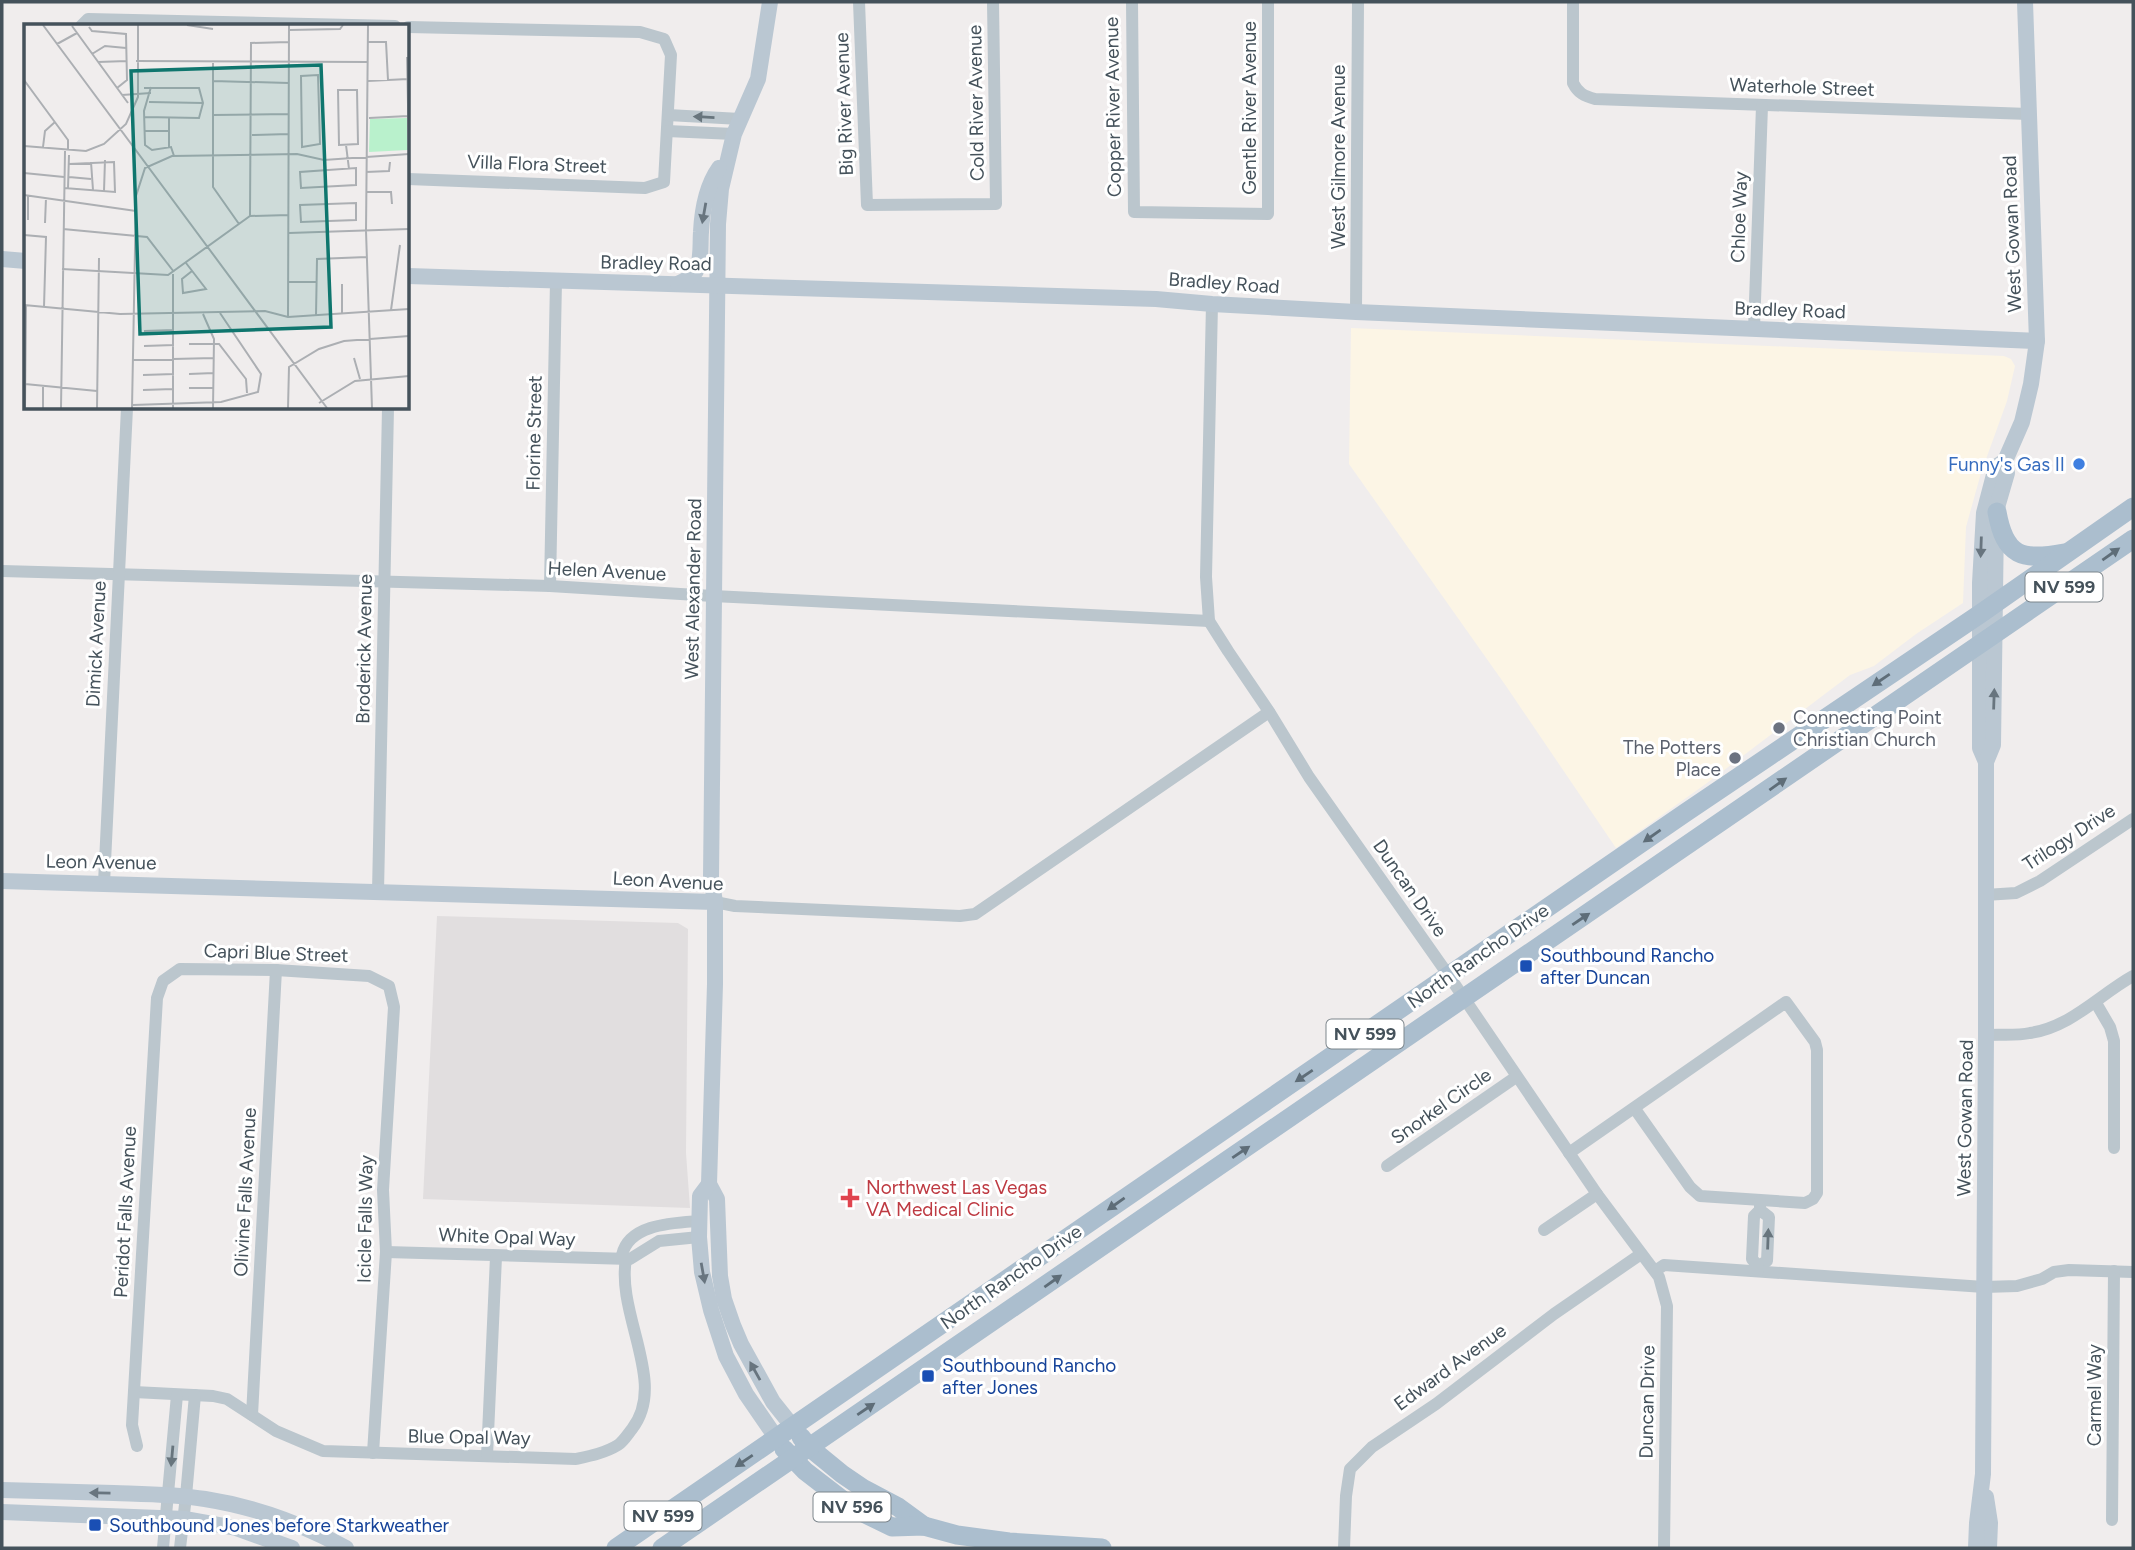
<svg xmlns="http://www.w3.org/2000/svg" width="2135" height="1550" font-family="Figtree,sans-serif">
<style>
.commercial{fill:#fcf5e5}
.education{fill:#e1dedf}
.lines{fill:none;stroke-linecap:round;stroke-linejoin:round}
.street{stroke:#bbc6cd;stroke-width:12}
.secondary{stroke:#bac7d2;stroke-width:16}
.primary{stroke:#abbece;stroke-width:19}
.oneway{fill:#68757d}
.oneway2{fill:#68757f}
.oneway3{fill:#5e6d78}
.shop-dot{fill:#3f7fe0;stroke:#fff;stroke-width:2.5}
.worship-dot{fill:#6b7280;stroke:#fff;stroke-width:2.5}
.transit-dot{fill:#1a4fb4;stroke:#fff;stroke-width:2.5}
.health-dot{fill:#e0444e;stroke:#fff;stroke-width:2.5}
.labels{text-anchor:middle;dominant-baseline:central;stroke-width:6;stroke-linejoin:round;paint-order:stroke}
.shield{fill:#fff;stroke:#7d868c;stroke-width:2}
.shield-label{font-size:18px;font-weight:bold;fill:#45525b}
.street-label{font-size:19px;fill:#45525b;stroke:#fff}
.shop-label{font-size:19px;fill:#366cbe;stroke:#fff;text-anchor:end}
.worship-label{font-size:19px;fill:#5b616d;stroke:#fff;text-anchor:start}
.transit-label{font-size:19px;fill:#164399;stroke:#fff;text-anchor:start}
.health-label{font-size:19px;fill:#be3a42;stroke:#fff;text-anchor:start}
.inset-road{fill:none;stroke:#acafb3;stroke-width:2}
.view{fill:#0f766e;fill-opacity:0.15;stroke:#0f766e;stroke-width:3.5}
.inset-edge{fill:none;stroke:#45525b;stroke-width:3.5}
</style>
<rect width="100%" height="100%" fill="#f0eded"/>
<polygon class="commercial" points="1351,328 2004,356 2011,359 2015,366 2007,401 1981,473 1966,527 1963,603 1916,634 1874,666 1850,675 1707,783 1616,848 1506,686 1349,464"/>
<polygon class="education" points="437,916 678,923 688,929 686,1153 690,1208 423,1199"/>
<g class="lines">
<g class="street">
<polyline points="859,2 867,205 996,204 993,2"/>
<polyline points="1132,2 1134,212 1268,214 1268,2"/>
<path d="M1573,2v81c5,10 11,13 22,16l434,15"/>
<polyline points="81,26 88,19 395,26"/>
<polyline points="408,27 640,32 664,39 671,55 664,182 645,188 408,179"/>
<polyline points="668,115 740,119"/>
<polyline points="667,131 734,134"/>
<polyline points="1212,304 1206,577 1209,621 1228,651 1270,713 1309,777 1449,976 1597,1194 1659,1277 1667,1306 1664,1548"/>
<polyline points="1356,312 1358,2"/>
<polyline points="1754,329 1762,106"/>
<polyline points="2,571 550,586 713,596 1209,621"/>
<polyline points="550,586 556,281"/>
<polyline points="104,883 127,408"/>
<polyline points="378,892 388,408"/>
<polyline points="1985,895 2016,893 2040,881 2133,819"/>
<polyline points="715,902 735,906 960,916 975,914 1269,712"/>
<polyline points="2096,1003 2110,1027 2114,1041 2114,1148"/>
<path d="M1986,1035c15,-1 30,1 44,-2 41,-6 69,-38 103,-57"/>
<polyline points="1569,1153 1786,1002 1815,1042 1817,1050 1817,1193 1813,1199 1805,1203 1700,1196 1690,1187 1635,1109"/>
<polyline points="1387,1166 1516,1077"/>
<polyline points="1544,1230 1597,1194"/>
<polyline points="386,1252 630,1259 659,1241 699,1237"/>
<polyline points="1758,1266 1767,1261 1769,1217 1760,1210"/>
<polyline points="1655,1271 1664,1265 1984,1287 2017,1286 2042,1279 2054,1272 2069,1270 2133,1272"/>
<polyline points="1758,1271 1758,1266 1752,1259 1754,1216 1760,1210 1760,1201"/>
<path d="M134,1392l79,4 14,3 49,32 47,20 253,8c14,-3 29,-6 42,-14 5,-3 10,-11 14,-16 36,-46 -16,-114 -6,-170l-4,-4c7,-31 51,-32 77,-34"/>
<polyline points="252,1415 276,970"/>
<polyline points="137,1446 132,1425 157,998 163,981 180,969 276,970 369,976 389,986 394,1007 383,1190 386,1252 373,1453"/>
<polyline points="487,1456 496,1257"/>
<polyline points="2112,1520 2114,1271"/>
<polyline points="163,1548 177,1395"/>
<polyline points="180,1548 186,1496 195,1395"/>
<polyline points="1344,1548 1346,1496 1350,1469 1372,1447 1436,1404 1554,1314 1641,1254"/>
</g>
<g class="secondary">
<polyline points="770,2 758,79 734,134 721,189 718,224 711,877 715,902 715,984 709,1184 717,1199 720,1276 724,1299 733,1325 741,1344 773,1402 793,1427"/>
<polyline points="2,259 26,261"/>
<polyline points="408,276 1156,299 1212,304 1356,312 2037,341"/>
<path d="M678,284c7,-4 14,-6 18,-13 6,-11 4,-26 5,-39 1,-21 6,-47 18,-64"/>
<polyline points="1986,762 1980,748 1980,583 1984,513 1996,467 2005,461 2022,422 2031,384 2037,341 2025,2"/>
<polyline points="2,881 715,902"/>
<polyline points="709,1184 700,1196 699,1237 702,1272 711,1310 726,1356 746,1394 777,1439"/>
<path d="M2,1490c37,1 75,2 112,3 31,1 61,1 91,6 51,8 97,25 141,49"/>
<polyline points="1986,1497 1990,1523 1989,1548"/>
<polyline points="2,1512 186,1519 236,1528 292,1548"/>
<polyline points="1976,1548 1977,1523 1983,1474 1986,1035 1986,762 1993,745 1996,520 1998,504 2007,473 2005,461"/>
</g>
<g class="primary">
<path d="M1997,512c8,45 25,49 67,41"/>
<polyline points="801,1437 809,1447 842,1474 864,1489 898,1507 924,1526"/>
<polyline points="784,1449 805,1471 853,1508 892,1527 924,1526 957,1535 1009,1542 1102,1548"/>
<polyline points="616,1548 1685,813 1980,614 2133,507"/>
<polyline points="662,1548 2133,539"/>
</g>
</g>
<defs><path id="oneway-solid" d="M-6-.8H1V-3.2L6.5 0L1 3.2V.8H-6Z" transform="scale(1.75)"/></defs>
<g class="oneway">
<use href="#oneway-solid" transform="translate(704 117) rotate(-177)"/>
<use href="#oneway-solid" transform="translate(1768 1239) rotate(-88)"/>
<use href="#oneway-solid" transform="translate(172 1456) rotate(95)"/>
</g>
<g class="oneway2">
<use href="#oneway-solid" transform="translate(704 213) rotate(100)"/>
<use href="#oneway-solid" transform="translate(1981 547) rotate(92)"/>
<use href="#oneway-solid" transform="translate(1994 699) rotate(-88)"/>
<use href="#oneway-solid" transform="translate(703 1273) rotate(80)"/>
<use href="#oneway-solid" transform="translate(755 1371) rotate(-119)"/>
<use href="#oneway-solid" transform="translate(100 1493) rotate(-179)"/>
</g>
<g class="oneway3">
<use href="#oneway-solid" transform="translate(2111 554) rotate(-35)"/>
<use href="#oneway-solid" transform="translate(1881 680) rotate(146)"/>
<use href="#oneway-solid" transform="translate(1778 784) rotate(-35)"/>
<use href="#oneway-solid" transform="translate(1652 836) rotate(145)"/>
<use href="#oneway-solid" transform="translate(1581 919) rotate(-34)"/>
<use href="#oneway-solid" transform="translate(1304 1076) rotate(146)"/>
<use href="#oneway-solid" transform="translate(1241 1152) rotate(-34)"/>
<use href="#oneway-solid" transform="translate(1116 1204) rotate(145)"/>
<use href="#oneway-solid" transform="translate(1053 1281) rotate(-35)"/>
<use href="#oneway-solid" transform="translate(866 1409) rotate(-34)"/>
<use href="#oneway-solid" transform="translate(744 1461) rotate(146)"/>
</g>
<circle class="shop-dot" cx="2079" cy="464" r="7"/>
<g class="worship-dot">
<circle cx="1779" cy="728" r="7"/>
<circle cx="1735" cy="758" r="7"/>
</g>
<g class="transit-dot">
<rect x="1519" y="959" width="14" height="14" rx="3.5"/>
<rect x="921" y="1369" width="14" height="14" rx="3.5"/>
<rect x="88" y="1518" width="14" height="14" rx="3.5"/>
</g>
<path class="health-dot" d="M846.5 1187.5h7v7h7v7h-7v7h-7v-7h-7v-7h7z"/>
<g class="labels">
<g class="shield">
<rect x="2025.5" y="572.5" width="77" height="29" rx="5"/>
<rect x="1326.5" y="1019.5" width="77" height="29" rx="5"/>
<rect x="813.5" y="1492.5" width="77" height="29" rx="5"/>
<rect x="624.5" y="1501.5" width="77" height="29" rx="5"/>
</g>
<g class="shield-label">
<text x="2064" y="587">NV 599</text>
<text x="1365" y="1034">NV 599</text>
<text x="852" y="1507">NV 596</text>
<text x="663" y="1516">NV 599</text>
</g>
<g class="street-label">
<text transform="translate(1802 87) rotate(2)">Waterhole Street</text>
<text transform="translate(976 103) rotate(-91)">Cold River Avenue</text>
<text transform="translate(844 104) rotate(-92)">Big River Avenue</text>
<text transform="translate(1113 107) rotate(-91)">Copper River Avenue</text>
<text transform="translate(1249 108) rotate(-90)">Gentle River Avenue</text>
<text transform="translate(1338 157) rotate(-90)">West Gilmore Avenue</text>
<text transform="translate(537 164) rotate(2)">Villa Flora Street</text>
<text transform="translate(1739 217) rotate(-88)">Chloe Way</text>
<text transform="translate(2012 234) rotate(-92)">West Gowan Road</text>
<text transform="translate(656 263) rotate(1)">Bradley Road</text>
<text transform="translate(1224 283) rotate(4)">Bradley Road</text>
<text transform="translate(1790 310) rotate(2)">Bradley Road</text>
<text transform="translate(534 433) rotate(-89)">Florine Street</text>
<text transform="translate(607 571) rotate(3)">Helen Avenue</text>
<text transform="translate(693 589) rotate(-89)">West Alexander Road</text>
<text transform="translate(96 644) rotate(-87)">Dimick Avenue</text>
<text transform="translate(364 649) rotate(-89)">Broderick Avenue</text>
<text transform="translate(2069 837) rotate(-33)">Trilogy Drive</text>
<text transform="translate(101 862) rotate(1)">Leon Avenue</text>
<text transform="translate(668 881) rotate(3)">Leon Avenue</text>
<text transform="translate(1410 888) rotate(55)">Duncan Drive</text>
<text transform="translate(276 953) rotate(2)">Capri Blue Street</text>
<text transform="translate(1478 956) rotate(-35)">North Rancho Drive</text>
<text transform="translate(1441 1106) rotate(-35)">Snorkel Circle</text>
<text transform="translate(1965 1118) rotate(-89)">West Gowan Road</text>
<text transform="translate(245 1192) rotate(-87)">Olivine Falls Avenue</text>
<text transform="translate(125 1212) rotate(-87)">Peridot Falls Avenue</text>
<text transform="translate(365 1219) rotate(-89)">Icicle Falls Way</text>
<text transform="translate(507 1237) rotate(2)">White Opal Way</text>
<text transform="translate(1011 1277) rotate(-35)">North Rancho Drive</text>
<text transform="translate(1450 1367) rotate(-36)">Edward Avenue</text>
<text transform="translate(2094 1395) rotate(-90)">Carmel Way</text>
<text transform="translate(1647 1402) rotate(-89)">Duncan Drive</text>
<text transform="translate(469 1437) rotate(1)">Blue Opal Way</text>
</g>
<g class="shop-label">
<text x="2065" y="464">Funny's Gas II</text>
</g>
<g class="worship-label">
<text x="1793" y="717">Connecting Point<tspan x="1793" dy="22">Christian Church</tspan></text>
<text x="1721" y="747" text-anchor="end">The Potters<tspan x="1721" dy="22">Place</tspan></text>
</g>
<g class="transit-label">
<text x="1540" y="955">Southbound Rancho<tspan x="1540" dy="22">after Duncan</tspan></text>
<text x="942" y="1365">Southbound Rancho<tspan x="942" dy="22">after Jones</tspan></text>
<text x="109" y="1525">Southbound Jones before Starkweather</text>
</g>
<g class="health-label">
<text x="866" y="1187">Northwest Las Vegas<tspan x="866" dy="22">VA Medical Clinic</tspan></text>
</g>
</g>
<g transform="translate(24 24)">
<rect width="385" height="385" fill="#f0eded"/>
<path d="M383,94l1,32 -39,2 1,-33z" fill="#b9f1cc"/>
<path class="inset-road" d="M19,1l284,383M163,1l26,4M344,1l-2,206 6,177M48,2l56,77M65,3l3,4 34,3 1,46 -10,8M265,6l51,-1 3,-4M344,18h18l2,38M33,20l20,-11M68,30l13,-8 21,2M383,33l2,95M112,37l232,1M74,38l29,-1M189,39v124l26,37M294,51l2,69 -18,3 -1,-71zM0,56l44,60v10M189,57l76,2M344,57l40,-2M127,63l-7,24 1,34 7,5 19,-3 3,9M120,64h55l4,15 -4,15 -55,-1M314,66h19l1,54 -19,1zM98,71l29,-2M125,78l54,1M189,91l76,-1M145,94v29M345,94l39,-2M120,107h25M228,111l37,-1M322,121l3,24M0,122l62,5 18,-7 22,-20 12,-27v-72M19,123l2,-16 10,-9M67,138l2,28M332,144v17l-55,3 -1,-16zM342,148l23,-1 1,-9M0,149l40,4M45,153l22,2M40,164l51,4 -1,-30 -45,2M44,164l1,-33M80,167l1,-31M343,168h24l1,12M0,171l112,16M332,179v17l-55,2 -1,-17zM226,192l1,-173 38,-1M4,196v-24M21,199l1,-25M39,205l84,8 27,35M265,209l120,-4M0,211l22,2 -2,70M162,239l20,26 -23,4 -1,-14 10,-8M38,245l106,6 82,-59 39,-1M149,250v134M265,258h27M318,260v29M0,281l96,9 145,-3 23,6 121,-8M367,286l9,-65M179,290l11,25 -1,69M292,291l1,-56 50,-2M264,293l1,-292M120,307l30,-1M165,320h30l27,35 1,14M120,322l30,-1M330,334l6,21M108,336l82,-2M165,350l25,-1M119,351l31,-1M1,360l72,7M165,364h25M119,366l30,-1M295,379l36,-22 54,-5M109,381l88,-3 37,-10 3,-18 -41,-61M1,384l1,-103M19,384v-22M37,384l4,-257M73,384l2,-150M108,384l4,-212 9,-28 27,-12 125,-2 27,6 85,-6M264,384l1,-41 30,-18 25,-8 65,-5"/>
<path class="view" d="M297,41l10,262 -191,7 -9,-263z"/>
<rect width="385" height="385" class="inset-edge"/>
</g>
<rect width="2135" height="1550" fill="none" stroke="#45525b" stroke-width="7"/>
</svg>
